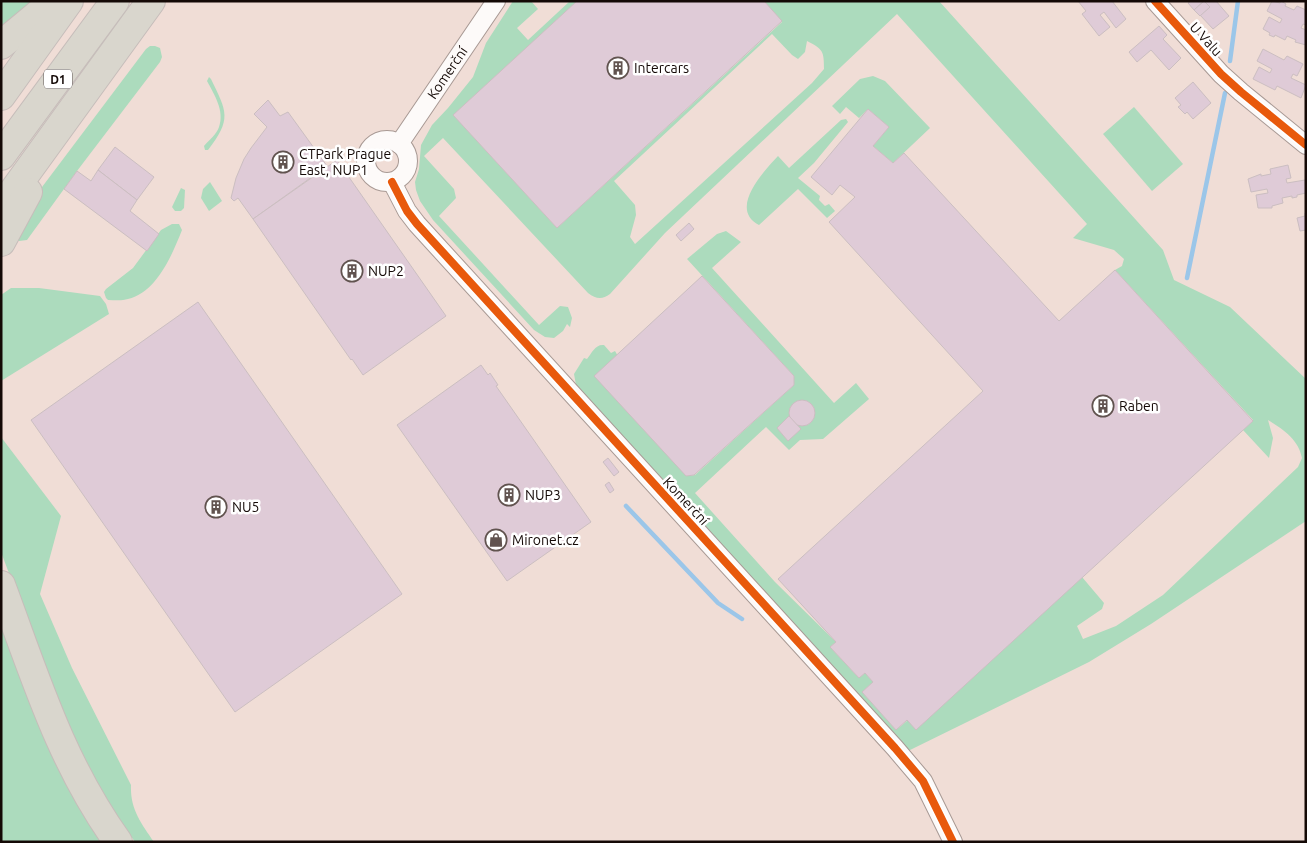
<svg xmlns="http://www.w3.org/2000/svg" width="1307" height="843" font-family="Ubuntu,sans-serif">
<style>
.green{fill:#acdbbd;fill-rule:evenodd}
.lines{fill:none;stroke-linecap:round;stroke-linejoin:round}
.stream{stroke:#9bc6e9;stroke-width:4.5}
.building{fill:#dfcbd7;stroke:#cbbec1}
.minor-casing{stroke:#a89994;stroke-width:20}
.motorway-casing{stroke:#c6bdba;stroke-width:30}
.minor{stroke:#fdfaf9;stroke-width:18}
.motorway{stroke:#d9d6cd;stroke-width:28}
.cycleway-casing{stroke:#fff;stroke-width:11}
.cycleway{stroke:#e8590c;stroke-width:8}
.labels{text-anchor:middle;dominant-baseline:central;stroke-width:5;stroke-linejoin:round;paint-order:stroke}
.shield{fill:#fff;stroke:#5a5351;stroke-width:1}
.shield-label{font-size:12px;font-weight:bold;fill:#140906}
.street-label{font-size:14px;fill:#140906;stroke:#fff}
.poi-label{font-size:14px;fill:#140906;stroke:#fff;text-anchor:start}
</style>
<rect width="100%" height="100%" fill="#f0ddd6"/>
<g class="green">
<polygon points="1,1 38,1 1,31"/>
<path d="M513,1h18l7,8 -21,19 11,12 42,-39h7l-123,114 103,113 225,-206 -18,-21h175l224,249 11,30 56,27 76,72v142l-155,103 -62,38 -181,89 -332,-366 -2,-11 10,-16 3,1c5,-6 8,-15 17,-14l7,8 4,-2 71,125 9,-1 99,-90v-9l-107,-117 30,-25 9,-3 15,11 -29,26 122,135 22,-20 13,16 -46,40 -23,1 -11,10 -23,-23 -71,66 80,89 61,60 -6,5 29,31 6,-5 8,9 -11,10 34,38 186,-153 22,26 -2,6 -25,17 6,13 33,-13 47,-31 135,-128 4,-9c-3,-18 -19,-29 -34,-38l5,18 -4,20 -26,-28 10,-10 -138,-150 7,-4 2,-7 -10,-9 -41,-12 14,-14 -190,-210 -232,219 -55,61c-8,6 -14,5 -22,-1l-145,-155 -19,18 30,33 2,9 -17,18 100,109 21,-19 8,1 4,11 -2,9 -3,-3 -4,7 -9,7 -9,-1 -11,-7 -101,-110 -13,-19 -4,-11 -1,-8 4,-13 2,-24 11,-20 16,-17 25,-31 13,-34zM772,34l20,21 6,4 7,-7 2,-11c16,8 17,10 17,28l-12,14 -177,161 -5,-7 6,-22 -1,-10 -21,-24zM802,400c13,3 16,15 7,24l-12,1 4,4 -13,11 -11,-12 13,-11c-2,-9 3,-15 12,-17z"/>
<polygon points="150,46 155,46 160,48 162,57 160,62 77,171 27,240 19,241 16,238 33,199 146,49"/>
<polygon points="873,76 885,81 930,128 893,163 873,146 889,127 868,109 859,118 846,107 840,114 832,106 860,79"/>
<path d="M209,77l2,2c16,33 21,40 -3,71h-3l-1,-4c5,-6 13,-12 15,-19 6,-16 -5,-33 -12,-46z"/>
<polygon points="1134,107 1183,164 1152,191 1103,134"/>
<path d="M846,119l2,3 -34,41 -16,15 22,18 -1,4 6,6 4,-2 6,7 -8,7 -29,-29 -39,36c-31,-16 5,-54 19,-69l11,12 52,-48z"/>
<polygon points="210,182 222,201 209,211 201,198 203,189"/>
<polygon points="181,188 185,190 184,208 181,211 175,211 172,207"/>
<path d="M172,224h7l3,6c-10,25 -25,62 -54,69 -6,2 -14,1 -20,1l-2,-2 -2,-6 2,-3 27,-21 28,-38z"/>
<polygon points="11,288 39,288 100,296 106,304 109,314 1,381 1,295"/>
<path d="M1,437l60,79 -21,78 32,74 59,117c-1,24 10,38 23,57h-19l-30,-42 -35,-64 -69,-184z"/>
<polygon points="1,616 106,842 1,842"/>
</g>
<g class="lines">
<g class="stream">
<polyline points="1230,61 1238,1"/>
<polyline points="1187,278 1225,93"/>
<polyline points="626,506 718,603 742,619"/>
</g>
</g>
<g class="building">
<polygon points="577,1 764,1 782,21 557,228 453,115"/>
<polygon points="1078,1 1112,1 1126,19 1116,28 1104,12 1100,15 1110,27 1099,36 1082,14 1086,11"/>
<polygon points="1191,1 1204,1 1194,10 1188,3"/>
<polygon points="1204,1 1216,1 1229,16 1213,29 1200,15 1210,7"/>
<polygon points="1204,1 1210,7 1200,16 1194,10"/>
<polygon points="1272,1 1280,3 1281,1 1286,4 1285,6 1294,10 1297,6 1306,10 1306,25 1303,24 1301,28 1306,30 1306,45 1295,42 1296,40 1287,36 1285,40 1275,35 1274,37 1269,35 1270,33 1263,29 1269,17 1280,23 1282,19 1267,11"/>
<polygon points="1159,26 1167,35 1163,39 1181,58 1169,70 1151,50 1137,62 1129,52"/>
<polygon points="1263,49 1284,60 1287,56 1303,64 1297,76 1293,74 1291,78 1306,85 1301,98 1277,86 1275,90 1253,79 1259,67 1270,73 1272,69 1257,61"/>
<polygon points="1193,82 1211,103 1193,119 1187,112 1185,114 1178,107 1181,105 1175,98"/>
<polygon points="268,100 280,116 288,112 327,166 253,219 238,198 234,201 231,198 236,178 244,159 251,148 267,127 254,114"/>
<polygon points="868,109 889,127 873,146 893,163 904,153 1059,321 1115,270 1253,421 916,730 907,720 896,730 862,692 873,682 865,673 859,678 830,647 836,642 778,579 983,391 829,222 855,197 840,185 832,195 811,177"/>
<polygon points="115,147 154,177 137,200 98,170"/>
<polygon points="337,160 446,316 363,375 352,359 351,360 253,219"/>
<polygon points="1288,165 1291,178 1286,179 1287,183 1305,180 1306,193 1297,195 1297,197 1292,198 1292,196 1282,198 1283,203 1272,206 1272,208 1258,208 1256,195 1268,193 1267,189 1251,192 1248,179 1261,174 1261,176 1271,174 1270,169"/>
<polygon points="98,170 137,200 130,211 159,234 147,251 64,189 77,171 91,181"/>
<polygon points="1305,213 1306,213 1306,230 1300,231 1297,218 1305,216"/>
<polygon points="689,223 694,229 681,241 676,235"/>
<polygon points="702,276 794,376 794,385 694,475 686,476 594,376"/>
<polygon points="198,302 402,594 235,712 31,420"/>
<polygon points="481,365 488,375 490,373 498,385 496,386 591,522 507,581 397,425"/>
<circle cx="802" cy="413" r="13"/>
<polygon points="789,416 801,429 788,441 777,428"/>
<polygon points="608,458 619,472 614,476 603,462"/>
<polygon points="609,482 614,490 610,493 605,485"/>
</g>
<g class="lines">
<g class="minor-casing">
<g id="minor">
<polyline points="1155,1 1221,74 1241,92 1306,145"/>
<circle cx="387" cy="161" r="21"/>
<path id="s1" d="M399,144l97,-143"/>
<polyline points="392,182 407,211 417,224 895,748 923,781 953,842"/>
</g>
</g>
<g class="motorway-casing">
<g id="motorway">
<polyline points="1,45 54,1"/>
<polyline points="1,96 69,1"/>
<polyline points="1,156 115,1"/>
<polyline points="1,208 151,1"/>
<polyline points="1,242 28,192"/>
<path d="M1,585c34,91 59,176 117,257"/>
</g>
</g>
<use href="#minor" class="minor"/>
<use href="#motorway" class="motorway"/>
<g class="cycleway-casing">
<g id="cycleway">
<polyline points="1155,1 1221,74 1241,92 1306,145"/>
<polyline points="392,182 407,211 417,224 895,748 923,781 953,842"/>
</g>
</g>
<use href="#cycleway" class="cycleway"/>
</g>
<defs>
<g id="building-ring" transform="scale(1.125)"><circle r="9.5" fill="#fff" stroke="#61534f" stroke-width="1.5"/><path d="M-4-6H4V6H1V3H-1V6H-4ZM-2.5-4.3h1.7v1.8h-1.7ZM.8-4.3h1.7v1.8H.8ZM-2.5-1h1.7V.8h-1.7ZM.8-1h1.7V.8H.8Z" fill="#61534f"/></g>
<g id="shop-ring" transform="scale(1.125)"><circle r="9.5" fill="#fff" stroke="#61534f" stroke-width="1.5"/><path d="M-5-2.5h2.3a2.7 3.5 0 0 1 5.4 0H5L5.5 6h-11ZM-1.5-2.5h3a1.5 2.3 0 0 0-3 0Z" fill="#61534f"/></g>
</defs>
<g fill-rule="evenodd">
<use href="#building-ring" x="618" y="68"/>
<use href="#building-ring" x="283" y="162"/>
<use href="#building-ring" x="352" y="271"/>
<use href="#building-ring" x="1103" y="406"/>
<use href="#building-ring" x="509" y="495"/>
<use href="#building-ring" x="216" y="507"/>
<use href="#shop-ring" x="496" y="540"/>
</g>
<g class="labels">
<rect class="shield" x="44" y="69.5" width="28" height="19" rx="4"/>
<g class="shield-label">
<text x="58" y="79">D1</text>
</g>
<g class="street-label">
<text transform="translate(1206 39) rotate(48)">U Valu</text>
<text stroke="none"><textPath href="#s1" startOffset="86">Komerční</textPath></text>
<text transform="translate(686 501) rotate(47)">Komerční</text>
</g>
<g class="poi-label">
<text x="634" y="68">Intercars</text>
<text x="299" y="154">CTPark Prague<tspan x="299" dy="16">East, NUP1</tspan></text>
<text x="368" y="271">NUP2</text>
<text x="1119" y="406">Raben</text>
<text x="525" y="495">NUP3</text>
<text x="232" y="507">NU5</text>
<text x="512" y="540">Mironet.cz</text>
</g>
</g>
<rect width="1307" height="843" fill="none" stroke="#140906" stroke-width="5"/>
</svg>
